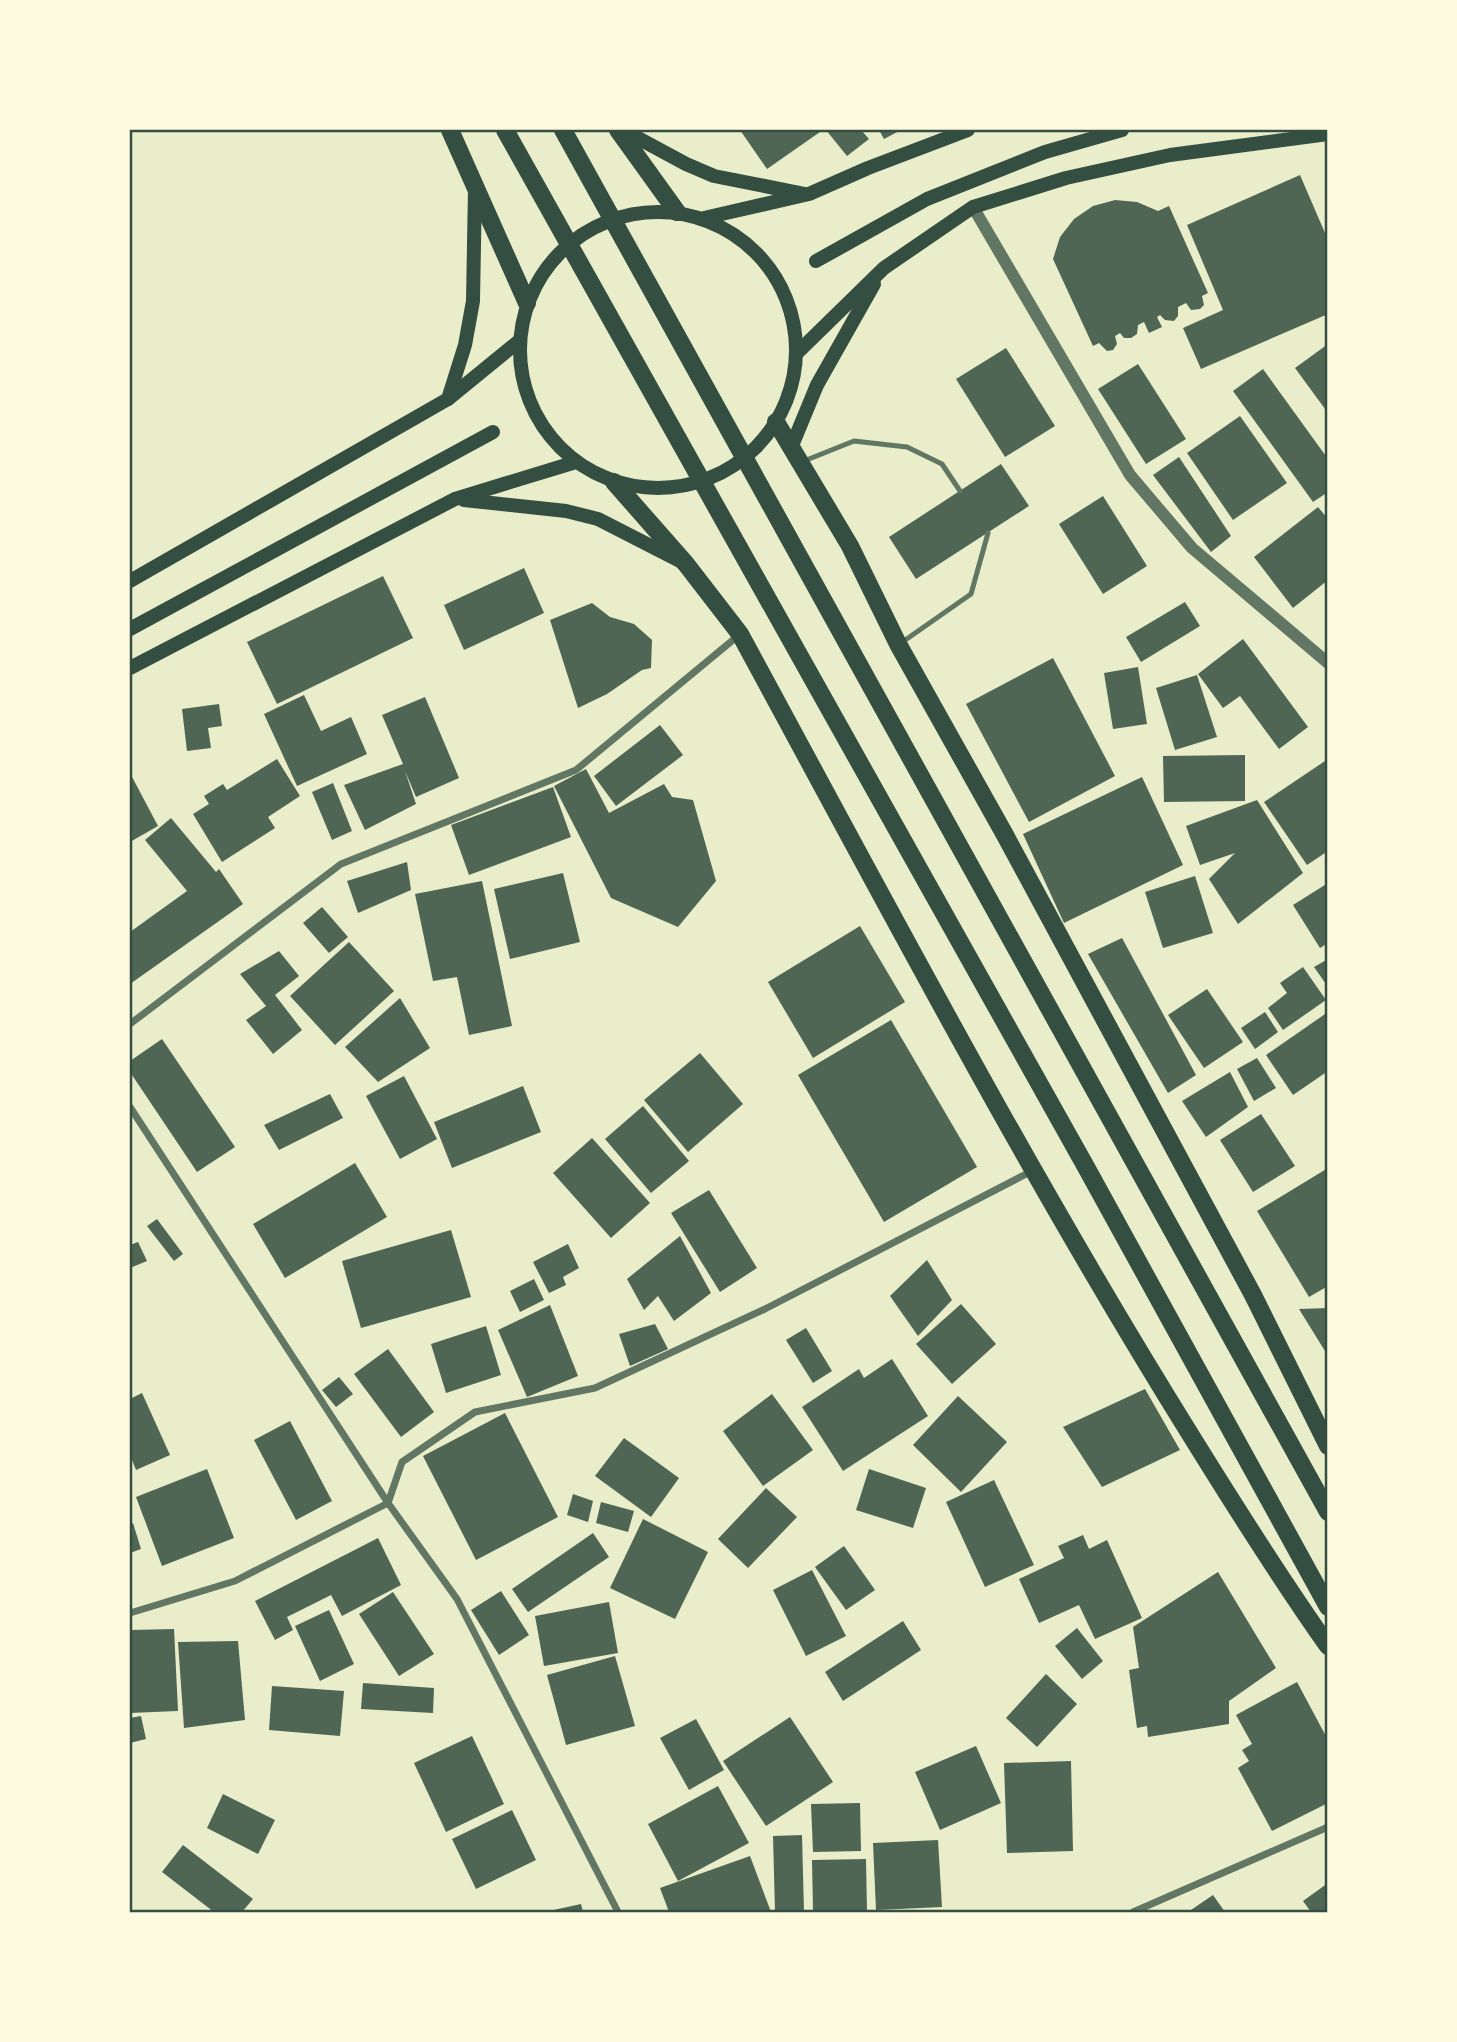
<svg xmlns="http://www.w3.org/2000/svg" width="1457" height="2042" font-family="'Times New Roman',serif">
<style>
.building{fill:#4f6655}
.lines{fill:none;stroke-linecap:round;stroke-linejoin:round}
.service{stroke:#617663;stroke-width:5}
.minor{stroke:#617663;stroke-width:7}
.tertiary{stroke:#617663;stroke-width:12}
.secondary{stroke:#344e41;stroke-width:14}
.primary{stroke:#344e41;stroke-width:18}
.neatline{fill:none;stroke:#344e41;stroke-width:2.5}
</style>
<rect width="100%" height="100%" fill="#e9edc9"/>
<g class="building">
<polygon points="740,130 818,130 820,132 767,169"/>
<polygon points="826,130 861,130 869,139 847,156"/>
<polygon points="879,130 901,130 884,139"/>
<polygon points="1300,175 1328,240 1328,314 1201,369 1183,328 1223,310 1187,225"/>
<polygon points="1115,200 1137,202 1158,211 1169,206 1208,293 1202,296 1204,305 1200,309 1191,310 1186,303 1178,307 1178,316 1174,321 1165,320 1160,315 1157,317 1162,327 1149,333 1144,322 1138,325 1137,334 1131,338 1124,338 1120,333 1115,336 1117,344 1113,350 1107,351 1099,343 1093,346 1053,259 1060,237 1074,219 1093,206"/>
<polygon points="1328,344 1328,413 1295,368"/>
<polygon points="1006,348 1055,426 1005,457 956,379"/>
<polygon points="1138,364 1186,439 1146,464 1098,389"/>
<polygon points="1263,369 1328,459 1328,492 1313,502 1233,391"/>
<polygon points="1240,416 1287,483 1233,520 1187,453"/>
<polygon points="1179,457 1231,536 1211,552 1153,475"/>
<polygon points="1001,464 1029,506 916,579 889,537"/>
<polygon points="1103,496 1147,566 1103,594 1059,524"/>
<polygon points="1318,507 1328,519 1328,580 1293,608 1254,557"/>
<polygon points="524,568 544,613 464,650 444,605"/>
<polygon points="383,576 413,638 277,704 247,642"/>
<polygon points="1185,602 1200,626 1141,662 1126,637"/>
<polygon points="592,603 610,617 634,624 652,640 651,668 642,670 607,694 578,708 550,620"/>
<polygon points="1243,639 1308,727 1279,749 1240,696 1223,708 1198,674"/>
<polygon points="1053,658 1115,776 1029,822 966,704"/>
<polygon points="1138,667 1147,724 1113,729 1104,673"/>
<polygon points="1197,675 1217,737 1175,750 1156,688"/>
<polygon points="304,695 321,731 351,717 367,754 297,786 264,714"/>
<polygon points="425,697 459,778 416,797 405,771 416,804 365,830 344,785 403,764 382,715"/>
<polygon points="219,704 222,726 208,728 211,748 187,751 182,709"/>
<polygon points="660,725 683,755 616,806 594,776"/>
<polygon points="1245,755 1245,801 1164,802 1163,756"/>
<polygon points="277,759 300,796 268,817 275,828 222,862 193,814 209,804 204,796 223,784 227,790"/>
<polygon points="1328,759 1328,851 1307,865 1264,802"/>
<polygon points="586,769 609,813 664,784 672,797 693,800 716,881 678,927 611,898 554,786"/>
<polygon points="130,773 158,826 130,842"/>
<polygon points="1142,777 1183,865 1064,923 1023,834"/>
<polygon points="333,783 352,831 332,840 312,792"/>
<polygon points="553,787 571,837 469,875 451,825"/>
<polygon points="1257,800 1303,873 1238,924 1209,879 1235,853 1200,865 1186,826"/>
<polygon points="171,818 216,872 219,869 243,904 130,984 130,932 187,891 145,840"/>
<polygon points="407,862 411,890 358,913 347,881"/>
<polygon points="563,873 580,942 510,959 494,889"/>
<polygon points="1195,876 1213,933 1163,948 1145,892"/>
<polygon points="482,881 512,1026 469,1035 457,977 433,981 415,894"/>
<polygon points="1328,883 1328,943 1320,948 1293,905"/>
<polygon points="322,907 348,937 329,953 303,923"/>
<polygon points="860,926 905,1002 813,1058 768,982"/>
<polygon points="1122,938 1196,1075 1168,1093 1088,954"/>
<polygon points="349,942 394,991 335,1045 290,996"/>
<polygon points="279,951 299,976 275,995 302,1030 273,1054 246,1020 266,1006 240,974"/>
<polygon points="1328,959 1328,987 1314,967"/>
<polygon points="1303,967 1326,1000 1283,1030 1268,1008 1287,993 1280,983"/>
<polygon points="1207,989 1243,1042 1204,1068 1168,1015"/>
<polygon points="400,998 430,1048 378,1082 345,1047"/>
<polygon points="1265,1012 1278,1032 1255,1049 1241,1028"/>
<polygon points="1328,1012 1328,1071 1293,1095 1266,1055"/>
<polygon points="891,1020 977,1167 884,1222 798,1075"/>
<polygon points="162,1039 235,1147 197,1172 130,1072 130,1061"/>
<polygon points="700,1053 743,1104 688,1152 644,1100"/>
<polygon points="1257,1058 1276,1088 1254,1101 1237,1069"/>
<polygon points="1230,1072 1248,1107 1206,1137 1182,1101"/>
<polygon points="404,1076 437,1139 400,1159 366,1096"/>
<polygon points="523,1086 541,1132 452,1168 434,1122"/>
<polygon points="330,1094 343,1118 279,1150 264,1125"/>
<polygon points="643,1106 689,1161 651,1193 605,1139"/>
<polygon points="1261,1114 1295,1166 1253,1192 1220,1140"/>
<polygon points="592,1138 650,1203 611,1238 553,1173"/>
<polygon points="355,1163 387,1217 285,1278 253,1224"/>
<polygon points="1328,1168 1328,1286 1309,1297 1257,1211"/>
<polygon points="709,1190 757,1268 720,1292 671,1213"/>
<polygon points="157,1219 183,1254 174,1261 147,1226"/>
<polygon points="451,1230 471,1297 361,1328 342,1261"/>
<polygon points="680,1236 711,1293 674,1321 658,1296 644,1310 627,1279"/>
<polygon points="138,1242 147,1261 130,1268 130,1245"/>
<polygon points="568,1244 579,1268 563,1277 566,1285 549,1293 533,1262"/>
<polygon points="927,1260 952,1300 918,1336 890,1296"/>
<polygon points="534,1279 544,1300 520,1312 510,1291"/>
<polygon points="961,1304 996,1344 952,1384 916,1344"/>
<polygon points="550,1305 578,1376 527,1397 498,1330"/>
<polygon points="1328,1308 1328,1356 1299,1309"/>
<polygon points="655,1324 668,1349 630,1366 619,1334"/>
<polygon points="486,1326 501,1375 446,1393 431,1344"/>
<polygon points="806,1328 832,1371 813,1383 786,1340"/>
<polygon points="388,1349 434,1412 401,1437 354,1374"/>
<polygon points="892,1359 928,1416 843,1471 802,1407 859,1369 864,1378"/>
<polygon points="339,1377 353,1394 336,1407 322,1390"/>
<polygon points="1145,1389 1180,1450 1102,1487 1063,1427"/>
<polygon points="142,1393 170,1455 136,1470 130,1455 130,1399"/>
<polygon points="772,1394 813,1450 763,1486 723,1431"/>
<polygon points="958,1396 1007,1442 961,1492 913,1445"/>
<polygon points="505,1413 558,1517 476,1560 423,1456"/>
<polygon points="290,1421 332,1501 296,1520 254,1440"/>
<polygon points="624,1438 679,1478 651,1517 595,1476"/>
<polygon points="207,1469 234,1538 162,1566 136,1497"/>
<polygon points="869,1469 926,1488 913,1528 856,1510"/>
<polygon points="994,1480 1034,1565 985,1587 946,1502"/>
<polygon points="766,1488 797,1517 748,1568 718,1539"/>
<polygon points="573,1494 593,1501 588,1522 567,1515"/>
<polygon points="601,1502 634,1511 628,1532 596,1523"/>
<polygon points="643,1519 708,1552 675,1619 610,1588"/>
<polygon points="133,1523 141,1549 130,1553 130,1524"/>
<polygon points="593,1533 609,1557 528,1612 512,1589"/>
<polygon points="1083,1535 1089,1549 1107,1540 1142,1618 1095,1639 1079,1605 1039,1623 1019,1579 1064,1558 1058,1546"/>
<polygon points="378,1538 401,1585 342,1616 331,1595 287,1617 293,1630 275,1640 255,1601"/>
<polygon points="844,1546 875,1590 846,1610 815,1567"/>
<polygon points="812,1570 846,1636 806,1656 773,1590"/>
<polygon points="1218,1572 1276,1668 1229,1701 1229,1724 1148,1737 1147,1726 1137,1728 1129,1670 1139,1668 1133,1627"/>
<polygon points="501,1591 529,1635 499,1655 471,1610"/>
<polygon points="393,1592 434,1654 399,1676 359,1614"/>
<polygon points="609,1602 618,1653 544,1666 535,1616"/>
<polygon points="329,1610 354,1664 320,1681 295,1626"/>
<polygon points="903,1621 921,1650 843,1701 825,1672"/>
<polygon points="1077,1628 1103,1661 1082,1679 1055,1646"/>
<polygon points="174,1629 178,1711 130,1713 130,1630"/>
<polygon points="238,1641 245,1720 184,1728 178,1642"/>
<polygon points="615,1656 635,1726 566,1745 547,1675"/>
<polygon points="1046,1674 1077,1704 1037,1747 1006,1718"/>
<polygon points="1297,1682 1328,1740 1328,1803 1272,1831 1238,1768 1249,1761 1242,1750 1252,1744 1236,1715"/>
<polygon points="363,1683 434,1688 433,1713 361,1709"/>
<polygon points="272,1686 344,1691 340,1736 269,1730"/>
<polygon points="141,1716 146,1739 130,1743 130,1718"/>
<polygon points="790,1717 833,1782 766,1826 723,1761"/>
<polygon points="696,1719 724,1770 689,1790 660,1738"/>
<polygon points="472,1736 504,1804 446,1832 414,1763"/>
<polygon points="976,1746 1001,1803 940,1830 915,1772"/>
<polygon points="1071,1761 1073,1851 1007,1853 1004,1763"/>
<polygon points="718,1786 749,1843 678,1881 648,1824"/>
<polygon points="223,1794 275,1820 258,1854 207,1828"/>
<polygon points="860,1803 861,1851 813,1852 811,1804"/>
<polygon points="512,1810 536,1860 476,1889 452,1839"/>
<polygon points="802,1835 804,1912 775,1912 773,1836"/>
<polygon points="938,1840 942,1907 876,1910 873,1843"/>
<polygon points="183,1845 253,1899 242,1912 214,1912 162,1872"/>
<polygon points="750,1856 771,1912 669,1912 660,1888"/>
<polygon points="866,1859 867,1912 813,1912 812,1860"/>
<polygon points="1328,1883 1328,1912 1311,1912 1303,1901"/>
<polygon points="1213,1895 1225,1912 1188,1912"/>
<polygon points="581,1904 583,1912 549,1912 549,1911"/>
</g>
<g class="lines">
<g class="service">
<polyline points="804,461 854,441 907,447 942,464 960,491"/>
<polyline points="901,643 971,594 988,533"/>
</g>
<g class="minor">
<polyline points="130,1024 341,864 576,770 739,635"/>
<polyline points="130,1107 388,1503 457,1599 618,1912"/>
<polyline points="130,1613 235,1581 388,1503 402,1462 475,1412 595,1388 765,1309 1032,1171"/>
<polyline points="1133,1912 1328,1827"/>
</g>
<polyline class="tertiary" points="973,207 1130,475 1192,548 1328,663"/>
<g class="secondary">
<polyline points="623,130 686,164 714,176 805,194"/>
<circle cx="658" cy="350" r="138"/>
<polyline points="704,218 809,194 868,168 968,130"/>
<polyline points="816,261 927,199 1045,152 1122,130"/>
<polyline points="796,354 884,268 973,207 1066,178 1170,155 1328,134"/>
<polyline points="448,399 465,345 473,301 475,188"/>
<polyline points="791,448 817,385 874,284"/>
<polyline points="464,500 566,511 598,519 680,561"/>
<polyline points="130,581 448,399 519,341"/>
<polyline points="130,629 493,432"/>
<polyline points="130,668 455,499 576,462"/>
</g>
<g class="primary">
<polyline points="450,130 527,303"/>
<polyline points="505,130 1086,1167 1328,1607"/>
<polyline points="563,130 1328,1512"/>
<polyline points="618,130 677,212"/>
<polyline points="776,422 850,546 898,644 1005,835 1253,1295 1328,1446"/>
<path d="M614,482l72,82 54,70c146,269 288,540 450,800 44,71 89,143 138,212"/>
</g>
</g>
<rect width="1457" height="2042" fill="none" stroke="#fefae0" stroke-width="262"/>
<rect x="131" y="131" width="1195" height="1780" class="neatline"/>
</svg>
